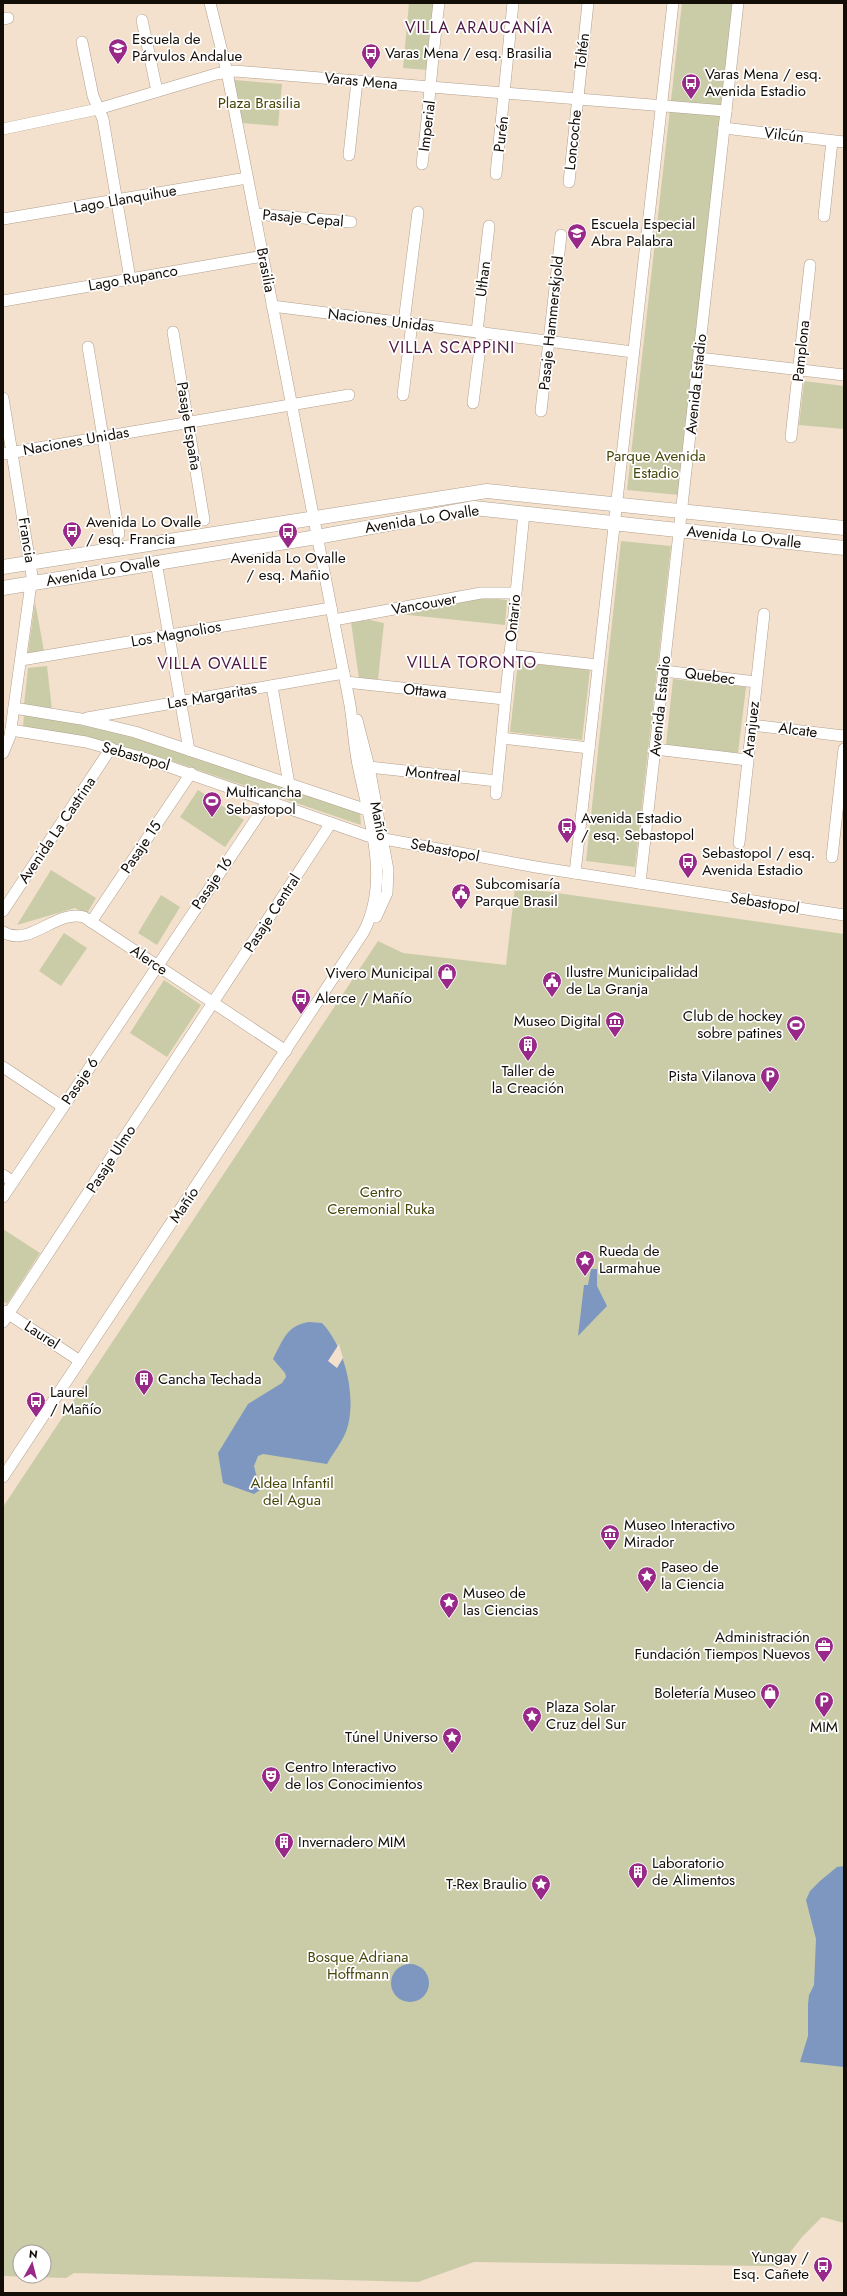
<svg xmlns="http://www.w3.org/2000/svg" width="847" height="2296" font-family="Jost,sans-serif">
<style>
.green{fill:#cacca7;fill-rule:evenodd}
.water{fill:#7d97c0}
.pier{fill:#f3e1cd}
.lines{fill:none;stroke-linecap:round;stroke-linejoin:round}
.minor-casing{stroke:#b2a08e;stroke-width:12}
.major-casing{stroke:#b2a08e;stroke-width:15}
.minor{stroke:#fff;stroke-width:11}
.major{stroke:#fff;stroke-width:14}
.labels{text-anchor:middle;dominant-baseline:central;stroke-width:3.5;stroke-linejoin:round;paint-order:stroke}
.poi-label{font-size:15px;fill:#130d07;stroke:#fff;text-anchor:start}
.street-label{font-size:15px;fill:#130d07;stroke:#fff}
.park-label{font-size:15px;fill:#464608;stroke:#fff}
.neighbourhood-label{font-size:16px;letter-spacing:1px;fill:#4c1743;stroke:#fff}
</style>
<rect width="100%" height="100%" fill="#f3e1cd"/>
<g class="green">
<polygon points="409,3 434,3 428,70 403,68"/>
<polygon points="682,3 733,3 679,495 627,490"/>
<polygon points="234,80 282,84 278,126 242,123"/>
<polygon points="804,381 844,386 844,429 799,425"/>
<polygon points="621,541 671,546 635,867 586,861"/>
<polygon points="481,597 507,600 505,625 399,614"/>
<polygon points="35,602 44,651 28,653"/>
<polygon points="370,620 384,623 378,679 359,679 351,622"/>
<polygon points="518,662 590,670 582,740 510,732"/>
<polygon points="47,666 52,710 24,705 28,668"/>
<polygon points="673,679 746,687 738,753 666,745"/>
<path d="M24,715c116,16 225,60 336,98l1,12 -216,-73 -62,-15 -60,-10z"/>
<polygon points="198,790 244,820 225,847 180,817"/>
<polygon points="51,870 96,898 86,915 75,908 17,925"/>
<path d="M515,887l329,47v1289l-22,-6 -20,20 -24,31 -6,-2 -298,-4 -56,20 -344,-9 -8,5 -63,-2v-769l375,-566 25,12 103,12zM20,2252h24v24h-24z"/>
<polygon points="161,895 180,907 157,945 138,933"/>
<polygon points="64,933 87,948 61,986 39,971"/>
<polygon points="164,980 201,1005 167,1057 130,1033"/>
<polygon points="3,1229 40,1253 7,1304 3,1301"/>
</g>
<g class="water">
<polygon points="591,1269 597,1269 597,1286 607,1306 578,1336 584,1285 588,1285"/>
<path d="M309,1322l13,1c23,24 35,74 25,106 -4,12 -14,24 -20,35l-64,-10 -5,2 -4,10 6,24 -6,4 -31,-11 -5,-30 30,-49 34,-21 4,-6 -1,-4 -12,-14c10,-19 14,-34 36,-37z"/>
<polygon points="844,1866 844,2067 800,2062 808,2036 808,2004 809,1995 814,1985 816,1939 806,1900 810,1891 820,1881 837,1867"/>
<circle cx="410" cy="1983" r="19"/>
</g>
<polygon class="pier" points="339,1344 343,1358 337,1368 328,1361"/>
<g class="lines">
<g class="minor-casing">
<g id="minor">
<polyline points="3,19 8,18"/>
<polyline points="142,20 157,91"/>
<polyline points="82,42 93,96 103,119 130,279"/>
<polyline points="724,128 844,142"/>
<polyline points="3,129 98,109 216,74 235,71 726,111"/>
<polyline points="349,155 357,81"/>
<path d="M422,164c7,-53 10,-107 17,-161"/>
<polyline points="496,174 513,3"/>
<polyline points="569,182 588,3"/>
<polyline points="255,214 351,222"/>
<polyline points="824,216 832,141"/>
<polyline points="3,219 247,178"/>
<polyline points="3,301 263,256"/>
<polyline points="272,306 633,352"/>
<polyline points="404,322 418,212"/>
<polyline points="173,332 204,520"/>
<polyline points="477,332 489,226"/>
<polyline points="88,347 119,534"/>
<polyline points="699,358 844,375"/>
<polyline points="403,395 412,323"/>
<polyline points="3,398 32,576 10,736 3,753"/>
<polyline points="473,403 482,332"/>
<polyline points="541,411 561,235"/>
<polyline points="791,437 810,265"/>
<polyline points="3,454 349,395"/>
<polyline points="156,562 189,750"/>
<polyline points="334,620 481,593 515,593"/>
<polyline points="509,655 598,665"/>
<polyline points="21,660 331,608"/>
<polyline points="664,671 756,682"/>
<polyline points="346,682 504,699"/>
<polyline points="272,686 289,784"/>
<polyline points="14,708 81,719 135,732 367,810"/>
<polyline points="87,718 344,673"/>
<polyline points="357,720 369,767 388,870 387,893 376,917"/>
<polyline points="751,725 844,736"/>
<polyline points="11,730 86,742 147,759 368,836 536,867 844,915"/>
<polyline points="502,738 589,748"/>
<polyline points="655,749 747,760"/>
<polyline points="369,767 497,781"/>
<polyline points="496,794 524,513"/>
<polyline points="739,843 764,614"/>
<polyline points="832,857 844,749"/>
<polyline points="575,873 673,3"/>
<polyline points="640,883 738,3"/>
<polyline points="3,911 111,748"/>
<polyline points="91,922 191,773"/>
<path d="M3,932c27,16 53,-23 81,-15l202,134"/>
<polyline points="3,1067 63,1107"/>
<polyline points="3,1175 13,1182"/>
<polyline points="3,1197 268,801"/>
<polyline points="4,1311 80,1361"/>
<polyline points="3,1322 331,823"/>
<path d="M3,1477l360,-544c28,-52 6,-113 -5,-168 -4,-20 -5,-40 -8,-60l-123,-633 -17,-69"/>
</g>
</g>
<g class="major-casing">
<g id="major">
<polyline points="3,567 487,491 844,528"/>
<polyline points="3,588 317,537 474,508 844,548"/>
</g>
</g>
<use href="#minor" class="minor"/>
<use href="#major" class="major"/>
</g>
<defs>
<g id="school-pin" transform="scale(1)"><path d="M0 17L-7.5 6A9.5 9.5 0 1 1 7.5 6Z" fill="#992988" stroke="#fff"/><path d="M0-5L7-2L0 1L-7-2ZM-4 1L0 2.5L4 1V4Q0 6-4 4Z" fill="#fff"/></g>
<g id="bus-pin" transform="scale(1)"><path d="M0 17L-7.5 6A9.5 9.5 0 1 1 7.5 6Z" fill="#992988" stroke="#fff"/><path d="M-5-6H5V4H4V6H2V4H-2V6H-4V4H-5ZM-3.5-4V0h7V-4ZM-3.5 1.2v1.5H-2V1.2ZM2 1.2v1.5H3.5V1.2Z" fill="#fff"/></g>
<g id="stadium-pin" transform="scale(1)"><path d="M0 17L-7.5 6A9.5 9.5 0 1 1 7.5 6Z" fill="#992988" stroke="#fff"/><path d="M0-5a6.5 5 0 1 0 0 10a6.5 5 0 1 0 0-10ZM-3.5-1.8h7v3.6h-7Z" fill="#fff"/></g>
<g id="civic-pin" transform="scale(1)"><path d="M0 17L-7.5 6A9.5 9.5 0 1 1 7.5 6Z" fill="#992988" stroke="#fff"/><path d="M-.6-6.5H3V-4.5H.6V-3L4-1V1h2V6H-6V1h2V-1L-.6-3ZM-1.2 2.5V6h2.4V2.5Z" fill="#fff"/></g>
<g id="shop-pin" transform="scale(1)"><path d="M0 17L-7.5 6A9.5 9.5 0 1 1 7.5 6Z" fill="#992988" stroke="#fff"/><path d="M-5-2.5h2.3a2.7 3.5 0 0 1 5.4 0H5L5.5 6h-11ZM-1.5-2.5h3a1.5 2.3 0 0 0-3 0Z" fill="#fff"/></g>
<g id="museum-pin" transform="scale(1)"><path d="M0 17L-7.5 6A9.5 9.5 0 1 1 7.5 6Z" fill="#992988" stroke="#fff"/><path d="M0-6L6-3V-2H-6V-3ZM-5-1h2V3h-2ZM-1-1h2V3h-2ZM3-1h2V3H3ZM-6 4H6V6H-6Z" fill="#fff"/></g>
<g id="building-pin" transform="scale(1)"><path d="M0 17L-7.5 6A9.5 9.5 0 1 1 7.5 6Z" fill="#992988" stroke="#fff"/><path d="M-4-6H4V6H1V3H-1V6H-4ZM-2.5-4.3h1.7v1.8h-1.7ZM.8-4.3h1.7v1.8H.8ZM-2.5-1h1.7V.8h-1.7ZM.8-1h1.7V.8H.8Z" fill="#fff"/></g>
<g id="parking-pin" transform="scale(1)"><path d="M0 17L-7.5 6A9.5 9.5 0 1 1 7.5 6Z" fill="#992988" stroke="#fff"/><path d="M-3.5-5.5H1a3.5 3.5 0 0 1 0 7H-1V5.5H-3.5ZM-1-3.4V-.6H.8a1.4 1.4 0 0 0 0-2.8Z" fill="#fff"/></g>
<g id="sight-pin" transform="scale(1)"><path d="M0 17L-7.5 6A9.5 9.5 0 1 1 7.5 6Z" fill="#992988" stroke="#fff"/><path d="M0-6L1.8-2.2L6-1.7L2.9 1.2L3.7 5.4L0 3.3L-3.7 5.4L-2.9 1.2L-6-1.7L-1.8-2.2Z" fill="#fff"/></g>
<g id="office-pin" transform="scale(1)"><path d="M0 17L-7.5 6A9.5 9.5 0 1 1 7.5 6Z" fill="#992988" stroke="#fff"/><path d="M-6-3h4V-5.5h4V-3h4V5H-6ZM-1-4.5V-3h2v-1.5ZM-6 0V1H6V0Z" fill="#fff"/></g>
<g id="theatre-pin" transform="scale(1)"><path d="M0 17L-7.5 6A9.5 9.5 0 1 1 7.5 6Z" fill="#992988" stroke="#fff"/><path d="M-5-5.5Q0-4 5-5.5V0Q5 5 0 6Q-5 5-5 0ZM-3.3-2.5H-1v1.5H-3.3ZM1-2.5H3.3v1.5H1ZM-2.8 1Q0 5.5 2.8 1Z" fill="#fff"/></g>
</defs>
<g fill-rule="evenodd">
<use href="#school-pin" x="118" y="48"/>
<use href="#bus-pin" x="371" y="53"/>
<use href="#bus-pin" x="691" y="83"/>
<use href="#school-pin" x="577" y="233"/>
<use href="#bus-pin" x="72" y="531"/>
<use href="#bus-pin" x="288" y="532"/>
<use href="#stadium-pin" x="212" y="801"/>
<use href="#bus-pin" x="567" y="827"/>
<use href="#bus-pin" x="688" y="862"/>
<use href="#civic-pin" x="461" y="893"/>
<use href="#shop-pin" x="447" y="973"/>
<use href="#civic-pin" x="552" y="981"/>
<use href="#bus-pin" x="301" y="998"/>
<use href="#museum-pin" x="615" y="1021"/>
<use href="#stadium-pin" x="796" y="1025"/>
<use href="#building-pin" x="528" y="1045"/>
<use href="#parking-pin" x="770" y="1076"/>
<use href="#sight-pin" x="585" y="1260"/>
<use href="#building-pin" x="144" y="1379"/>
<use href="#bus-pin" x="36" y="1401"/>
<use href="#museum-pin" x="610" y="1534"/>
<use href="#sight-pin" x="647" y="1576"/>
<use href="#sight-pin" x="449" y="1602"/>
<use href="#office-pin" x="824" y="1646"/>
<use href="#shop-pin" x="770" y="1693"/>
<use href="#parking-pin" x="824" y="1701"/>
<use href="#sight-pin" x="532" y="1716"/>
<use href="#sight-pin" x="452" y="1737"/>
<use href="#theatre-pin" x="271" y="1776"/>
<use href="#building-pin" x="284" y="1842"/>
<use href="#building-pin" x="638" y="1872"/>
<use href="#sight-pin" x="541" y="1884"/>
<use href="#bus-pin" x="823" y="2266"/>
</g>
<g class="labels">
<g class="poi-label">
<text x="132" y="39">Escuela de<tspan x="132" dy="17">Párvulos Andalue</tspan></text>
<text x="385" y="53">Varas Mena / esq. Brasilia</text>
<text x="705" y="74">Varas Mena / esq.<tspan x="705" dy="17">Avenida Estadio</tspan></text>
<text x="591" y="224">Escuela Especial<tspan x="591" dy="17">Abra Palabra</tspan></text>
<text x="86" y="522">Avenida Lo Ovalle<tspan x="86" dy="17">/ esq. Francia</tspan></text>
<text x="288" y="558" text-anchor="middle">Avenida Lo Ovalle<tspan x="288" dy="17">/ esq. Mañio</tspan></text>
<text x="226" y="792">Multicancha<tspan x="226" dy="17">Sebastopol</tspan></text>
<text x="581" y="818">Avenida Estadio<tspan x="581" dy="17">/ esq. Sebastopol</tspan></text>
<text x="702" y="853">Sebastopol / esq.<tspan x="702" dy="17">Avenida Estadio</tspan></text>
<text x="475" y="884">Subcomisaría<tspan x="475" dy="17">Parque Brasil</tspan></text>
<text x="566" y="972">Ilustre Municipalidad<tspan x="566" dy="17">de La Granja</tspan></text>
<text x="433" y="973" text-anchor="end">Vivero Municipal</text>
<text x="315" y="998">Alerce / Mañío</text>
<text x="782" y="1016" text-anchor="end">Club de hockey<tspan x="782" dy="17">sobre patines</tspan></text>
<text x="601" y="1021" text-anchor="end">Museo Digital</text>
<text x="528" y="1071" text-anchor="middle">Taller de<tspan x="528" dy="17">la Creación</tspan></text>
<text x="756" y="1076" text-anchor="end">Pista Vilanova</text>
<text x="599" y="1251">Rueda de<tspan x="599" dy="17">Larmahue</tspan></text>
<text x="158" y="1379">Cancha Techada</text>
<text x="50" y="1392">Laurel<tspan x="50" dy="17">/ Mañío</tspan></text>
<text x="624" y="1525">Museo Interactivo<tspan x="624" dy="17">Mirador</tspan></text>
<text x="661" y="1567">Paseo de<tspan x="661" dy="17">la Ciencia</tspan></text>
<text x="463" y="1593">Museo de<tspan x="463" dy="17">las Ciencias</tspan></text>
<text x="810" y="1637" text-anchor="end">Administración<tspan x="810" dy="17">Fundación Tiempos Nuevos</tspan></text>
<text x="756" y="1693" text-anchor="end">Boletería Museo</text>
<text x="546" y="1707">Plaza Solar<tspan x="546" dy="17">Cruz del Sur</tspan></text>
<text x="824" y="1727" text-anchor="middle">MIM</text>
<text x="438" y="1737" text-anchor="end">Túnel Universo</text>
<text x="285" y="1767">Centro Interactivo<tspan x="285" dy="17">de los Conocimientos</tspan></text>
<text x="298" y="1842">Invernadero MIM</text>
<text x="652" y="1863">Laboratorio<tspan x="652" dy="17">de Alimentos</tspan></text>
<text x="527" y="1884" text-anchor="end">T-Rex Braulio</text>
<text x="809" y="2257" text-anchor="end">Yungay /<tspan x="809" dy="17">Esq. Cañete</tspan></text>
</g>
<g class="street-label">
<text transform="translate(582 51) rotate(-83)">Toltén</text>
<text transform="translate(361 81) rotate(5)">Varas Mena</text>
<text transform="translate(427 126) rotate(-83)">Imperial</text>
<text transform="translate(501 134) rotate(-83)">Purén</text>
<text transform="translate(784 135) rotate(7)">Vilcún</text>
<text transform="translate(573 140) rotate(-84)">Loncoche</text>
<text transform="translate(125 199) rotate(-10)">Lago Llanquihue</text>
<text transform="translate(303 218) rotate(5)">Pasaje Cepal</text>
<text transform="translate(266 270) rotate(79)">Brasilia</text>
<text transform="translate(133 278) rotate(-10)">Lago Rupanco</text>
<text transform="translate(483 279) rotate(-83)">Uthan</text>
<text transform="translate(381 320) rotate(7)">Naciones Unidas</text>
<text transform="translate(551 323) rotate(-84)">Pasaje Hammerskjold</text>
<text transform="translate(801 351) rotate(-84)">Pamplona</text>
<text transform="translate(696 384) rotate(-84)">Avenida Estadio</text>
<text transform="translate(189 426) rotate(81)">Pasaje España</text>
<text transform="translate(76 441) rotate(-10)">Naciones Unidas</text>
<text transform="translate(422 519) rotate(-9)">Avenida Lo Ovalle</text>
<text transform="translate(744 537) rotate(6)">Avenida Lo Ovalle</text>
<text transform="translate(27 540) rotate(81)">Francia</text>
<text transform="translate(103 571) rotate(-10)">Avenida Lo Ovalle</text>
<text transform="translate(424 604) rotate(-10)">Vancouver</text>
<text transform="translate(513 618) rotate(-84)">Ontario</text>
<text transform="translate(176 634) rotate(-10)">Los Magnolios</text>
<text transform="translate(710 676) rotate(7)">Quebec</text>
<text transform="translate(425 691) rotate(6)">Ottawa</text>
<text transform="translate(212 696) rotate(-10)">Las Margaritas</text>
<text transform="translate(660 706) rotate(-84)">Avenida Estadio</text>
<text transform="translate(751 729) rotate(-84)">Aranjuez</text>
<text transform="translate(798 730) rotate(7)">Alcate</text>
<text transform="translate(136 756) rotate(16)">Sebastopol</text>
<text transform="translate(433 774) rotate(6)">Montreal</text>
<text transform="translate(379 821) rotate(79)">Mañío</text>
<text transform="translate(57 830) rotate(-56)">Avenida La Castrina</text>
<text transform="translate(141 847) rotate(-56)">Pasaje 15</text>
<text transform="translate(445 850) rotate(11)">Sebastopol</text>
<text transform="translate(212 883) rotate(-56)">Pasaje 16</text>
<text transform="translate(765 903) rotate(9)">Sebastopol</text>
<text transform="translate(272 913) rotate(-57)">Pasaje Central</text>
<text transform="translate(149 960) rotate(34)">Alerce</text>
<text transform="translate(80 1081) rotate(-56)">Pasaje 6</text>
<text transform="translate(111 1159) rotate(-57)">Pasaje Ulmo</text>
<text transform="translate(184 1205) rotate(-56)">Mañío</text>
<text transform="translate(42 1335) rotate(33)">Laurel</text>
</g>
<g class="park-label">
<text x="259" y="103">Plaza Brasilia</text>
<text x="656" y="456">Parque Avenida<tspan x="656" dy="17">Estadio</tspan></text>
<text x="381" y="1192">Centro<tspan x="381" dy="17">Ceremonial Ruka</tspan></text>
<text x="292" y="1483">Aldea Infantil<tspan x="292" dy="17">del Agua</tspan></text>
<text x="358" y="1957">Bosque Adriana<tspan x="358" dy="17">Hoffmann</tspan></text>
</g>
<g class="neighbourhood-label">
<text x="479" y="27">VILLA ARAUCANÍA</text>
<text x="452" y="347">VILLA SCAPPINI</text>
<text x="472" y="662">VILLA TORONTO</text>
<text x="213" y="663">VILLA OVALLE</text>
</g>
</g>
<rect width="847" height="2296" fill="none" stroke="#130d07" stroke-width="8"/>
<g transform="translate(32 2264) rotate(7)"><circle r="19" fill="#ffffff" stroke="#a19e9c"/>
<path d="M0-3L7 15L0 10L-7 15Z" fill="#992988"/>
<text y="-6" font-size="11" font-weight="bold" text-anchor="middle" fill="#130d07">N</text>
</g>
</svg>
